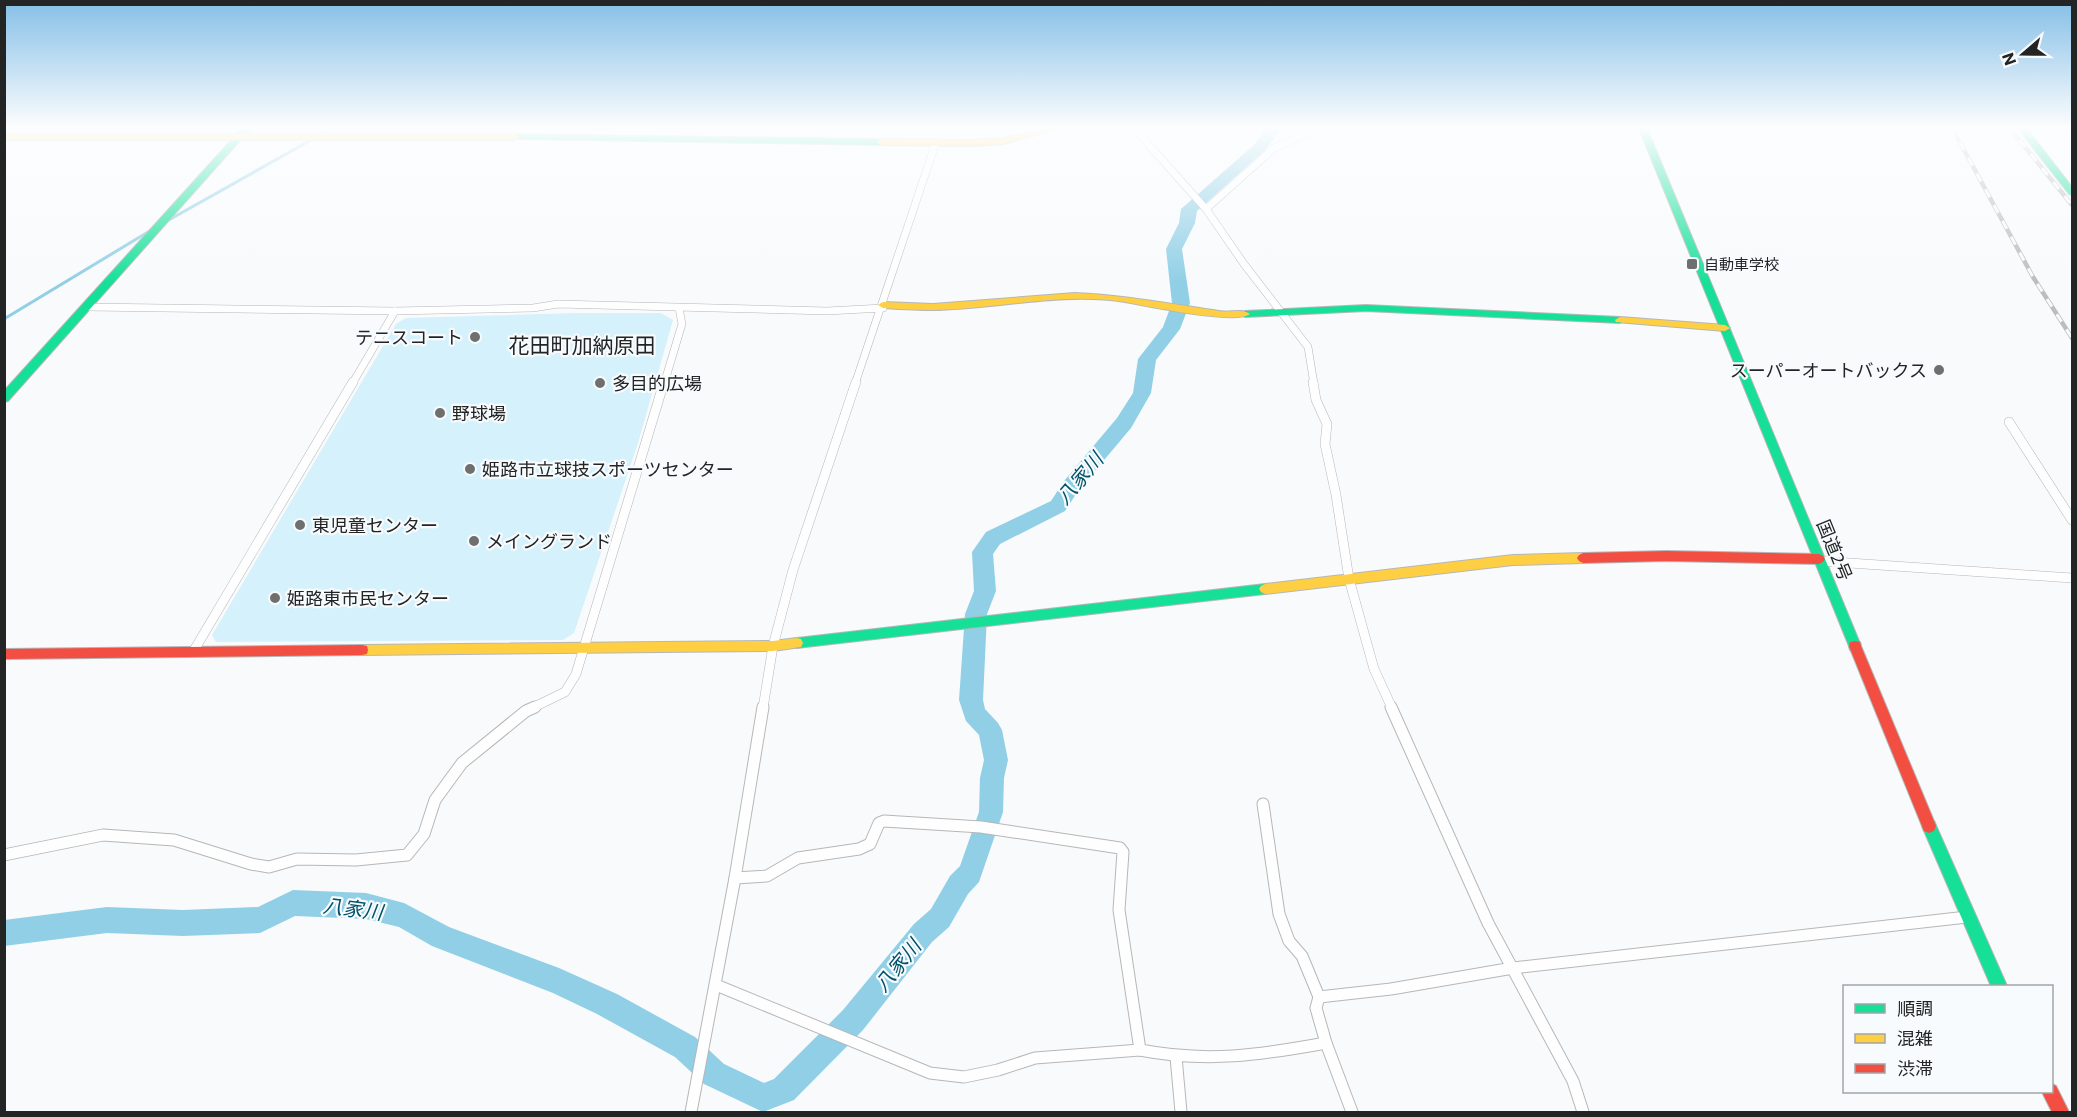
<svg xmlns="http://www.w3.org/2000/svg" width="2077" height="1117" font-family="Commissioner,'Noto Sans JP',sans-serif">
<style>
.green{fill:#d5f1fb}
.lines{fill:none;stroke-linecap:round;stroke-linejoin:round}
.stream{stroke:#90cfe6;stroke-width:3}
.river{fill:#90cfe6;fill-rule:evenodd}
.street-far2-casing{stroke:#b5b7b8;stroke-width:8}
.street-far1-casing{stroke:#b5b7b8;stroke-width:10}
.street-casing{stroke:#b5b7b8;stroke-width:13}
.fast-casing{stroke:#b5b7b8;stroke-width:2}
.slow-casing{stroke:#b5b7b8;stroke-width:2}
.jam-casing{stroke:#b5b7b8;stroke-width:2}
.street-far2{stroke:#fefeff;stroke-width:7}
.street-far1{stroke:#fefeff;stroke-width:9}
.street{stroke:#fefeff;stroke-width:11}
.fast{fill:#16e098;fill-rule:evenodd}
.slow{fill:#ffcf43;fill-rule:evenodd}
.jam{fill:#f24e42;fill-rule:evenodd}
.rail-casing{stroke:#bcbebe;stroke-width:4.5}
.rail{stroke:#f7fbfd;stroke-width:3;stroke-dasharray:9;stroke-linecap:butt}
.poi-dot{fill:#6e7070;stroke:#f7fbfd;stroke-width:2}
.labels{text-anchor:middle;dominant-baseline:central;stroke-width:4.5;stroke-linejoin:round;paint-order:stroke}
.far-poi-label{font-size:15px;fill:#232525;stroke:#f7fbfd;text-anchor:start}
.poi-label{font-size:18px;fill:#232525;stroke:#f7fbfd;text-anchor:start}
.street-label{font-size:18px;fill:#232525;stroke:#f7fbfd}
.water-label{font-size:20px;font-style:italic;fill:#015268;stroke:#f7fbfd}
.quarter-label{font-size:21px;fill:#232525;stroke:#f7fbfd}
</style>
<rect width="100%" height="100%" fill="#f8fafc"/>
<polygon class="green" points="577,313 661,313 673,320 638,443 574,633 563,640 216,642 212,635 396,324 406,318"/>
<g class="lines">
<g class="stream">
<polyline points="167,221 336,126"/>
<polyline points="4,319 153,229"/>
</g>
<polygon class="river" points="1269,126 1284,126 1264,151 1197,211 1195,223 1182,249 1190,303 1180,329 1156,360 1151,393 1131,428 1078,491 1065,511 1000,544 993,554 996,591 987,614 983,700 985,709 998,723 1002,730 1008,760 1004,778 1003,812 979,882 968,894 949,927 932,942 863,1030 794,1100 763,1112 704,1084 675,1057 597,1014 553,993 432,946 399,927 366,919 295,916 260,933 183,936 107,933 4,946 4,920 107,907 183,910 258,907 293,890 366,893 404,903 449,927 559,968 617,994 695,1037 724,1064 764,1083 774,1079 843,1010 914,924 931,909 950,876 960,866 979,812 980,778 984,760 979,735 966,721 959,700 965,614 974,591 972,552 986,532 1051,501 1064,481 1117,418 1133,393 1138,359 1163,327 1172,303 1166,249 1179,223 1181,209 1254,145"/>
<g class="street-far2-casing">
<g id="street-far2">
<polyline points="1132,126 1206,209 1244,264 1308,347 1314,384"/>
<polyline points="1206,209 1274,148 1325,126"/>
<polyline points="88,307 395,311 533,308 558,304 827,311 883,308"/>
<polyline points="352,384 395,311"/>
<polyline points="664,384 682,324 679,308"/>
<polyline points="855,384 936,142"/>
</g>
</g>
<g class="street-far1-casing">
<g id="street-far1">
<polyline points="1313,382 1316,400 1327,424 1325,444 1336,495 1349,579 1374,669 1392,708"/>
<polyline points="2009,422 2072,520"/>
<polyline points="1820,561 2072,578"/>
<polyline points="193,652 353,382"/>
<polyline points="532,708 565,692 576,674 664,382"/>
<polyline points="763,708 773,646 793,570 856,382"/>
</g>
</g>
<g class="street-casing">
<g id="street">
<polyline points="1391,707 1488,923 1573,1081 1583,1112"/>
<polyline points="1263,804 1279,914 1289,941 1302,956 1319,997 1316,1008 1326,1043 1352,1112"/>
<polyline points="4,855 103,835 174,840 251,864 269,867 297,859 356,860 407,855 424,834 435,800 462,763 526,711 535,707"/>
<path d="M735,878l32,-2 31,-18 61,-9 11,-5 9,-21 5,-2 97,6 139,21 3,4 -4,58 21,140c67,13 120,5 186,-7"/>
<polyline points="716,985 930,1073 964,1077 998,1070 1035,1058 1140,1050"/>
<polyline points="1319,997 1391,989 1513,968 1967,917"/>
<polyline points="1176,1057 1181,1112"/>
<polyline points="691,1112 735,878 763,707"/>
</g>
</g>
<g class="fast-casing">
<g id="fast">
<polygon points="244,126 253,126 8,401 4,402 4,391"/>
<polygon points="1638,126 1646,126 1861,646 1860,650 1855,651 1850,650 1849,646"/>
<polygon points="2016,126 2025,126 2072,187 2072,195 2069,194"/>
<polygon points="515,134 881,139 885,142 881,145 512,139 512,135"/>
<polygon points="1366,305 1620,317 1625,320 1620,323 1366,311 1245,317 1240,314 1245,311"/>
<polygon points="1265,584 1269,586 1271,589 1269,592 1265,594 797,648 793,647 791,643 793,639 797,638"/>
<polygon points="1929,819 1934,821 2007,986 1991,986 1922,826 1924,821"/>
</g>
</g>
<g class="slow-casing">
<g id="slow">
<polygon points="1055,126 1070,126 1003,144 973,146 881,145 877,142 881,139 973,140 1003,138"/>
<polygon points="4,134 515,134 519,137 515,140 4,140"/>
<path d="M1075,293c49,2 96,11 144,18 10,2 23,-3 31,3 -14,11 -104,-8 -125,-12 -64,-10 -128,7 -192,8 -16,0 -33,-1 -50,-2l-5,-3 5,-3 50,2z"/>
<polygon points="1620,317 1725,325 1730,328 1725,331 1616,322 1615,320"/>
<polygon points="1583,553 1587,555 1589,558 1587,561 1583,563 1513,565 1265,594 1261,592 1259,589 1261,586 1265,584 1513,555"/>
<polygon points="797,638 801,639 803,643 801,647 773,651 362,655 357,654 356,650 357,646 362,645 773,641"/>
</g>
</g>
<g class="jam-casing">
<g id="jam">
<polygon points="1666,551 1819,554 1823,556 1825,559 1823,562 1819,564 1666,561 1583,563 1579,561 1577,558 1579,555 1583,553"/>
<polygon points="1855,641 1860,642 1861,646 1936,826 1934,831 1929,833 1924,831 1922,826 1849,646 1850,642"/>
<polygon points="362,645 367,646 368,650 367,654 362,655 4,659 4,649"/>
<polygon points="2052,1084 2056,1086 2069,1112 2052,1112 2042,1092 2052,1092"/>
</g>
</g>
<use href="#street-far2" class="street-far2"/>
<use href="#street-far1" class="street-far1"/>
<use href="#street" class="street"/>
<use href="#fast" class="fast"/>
<use href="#slow" class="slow"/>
<use href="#jam" class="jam"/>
<g class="rail-casing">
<g id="rail">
<polyline points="1951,126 2033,277 2072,338"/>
<polyline points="2008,126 2072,205"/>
</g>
</g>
<use href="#rail" class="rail"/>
</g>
<linearGradient id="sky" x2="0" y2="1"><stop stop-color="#85bfe7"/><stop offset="0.45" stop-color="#fcfdfe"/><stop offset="1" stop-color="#fcfdfe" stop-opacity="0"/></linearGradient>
<rect width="2077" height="283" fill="url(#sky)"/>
<g class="poi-dot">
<rect x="1686" y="258" width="12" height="12" rx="3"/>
<circle cx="475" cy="337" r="6"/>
<circle cx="1939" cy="370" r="6"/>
<circle cx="600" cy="383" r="6"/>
<circle cx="440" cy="413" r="6"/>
<circle cx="470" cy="469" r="6"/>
<circle cx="300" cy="525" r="6"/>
<circle cx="474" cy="541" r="6"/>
<circle cx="275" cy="598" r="6"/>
</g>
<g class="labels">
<g class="far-poi-label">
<text x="1704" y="264">自動車学校</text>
</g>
<g class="poi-label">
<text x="463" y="337" text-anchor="end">テニスコート</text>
<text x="1927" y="370" text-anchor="end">スーパーオートバックス</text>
<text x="612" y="383">多目的広場</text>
<text x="452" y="413">野球場</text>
<text x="482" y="469">姫路市立球技スポーツセンター</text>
<text x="312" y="525">東児童センター</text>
<text x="486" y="541">メイングランド</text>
<text x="287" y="598">姫路東市民センター</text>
</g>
<g class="street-label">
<text transform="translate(1835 550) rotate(68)">国道2号</text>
</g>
<g class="water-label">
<text transform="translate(1079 478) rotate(-50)">八家川</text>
<text transform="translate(353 908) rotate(7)">八家川</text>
<text transform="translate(897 965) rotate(-51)">八家川</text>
</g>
<g class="quarter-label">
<text x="582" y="344">花田町加納原田</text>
</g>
</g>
<rect width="2077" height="1117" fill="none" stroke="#232525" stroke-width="12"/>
<rect x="1843" y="985" width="210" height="108" fill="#f7fbfd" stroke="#a2a5a7" stroke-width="1.5"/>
<rect x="1855" y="1004" width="30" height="9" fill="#16e098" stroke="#a2a5a7" stroke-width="1.5"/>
<text x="1897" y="1015" font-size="18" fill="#232525">順調</text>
<rect x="1855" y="1034" width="30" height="9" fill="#ffcf43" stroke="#a2a5a7" stroke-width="1.5"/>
<text x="1897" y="1045" font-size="18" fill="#232525">混雑</text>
<rect x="1855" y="1064" width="30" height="9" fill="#f24e42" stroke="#a2a5a7" stroke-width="1.5"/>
<text x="1897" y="1075" font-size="18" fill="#232525">渋滞</text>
<g transform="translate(2023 54) rotate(250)" stroke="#f7fbfd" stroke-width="4.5" paint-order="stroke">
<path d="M0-4.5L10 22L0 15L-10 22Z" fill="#232525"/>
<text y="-9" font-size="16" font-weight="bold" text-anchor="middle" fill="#232525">N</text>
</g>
</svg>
